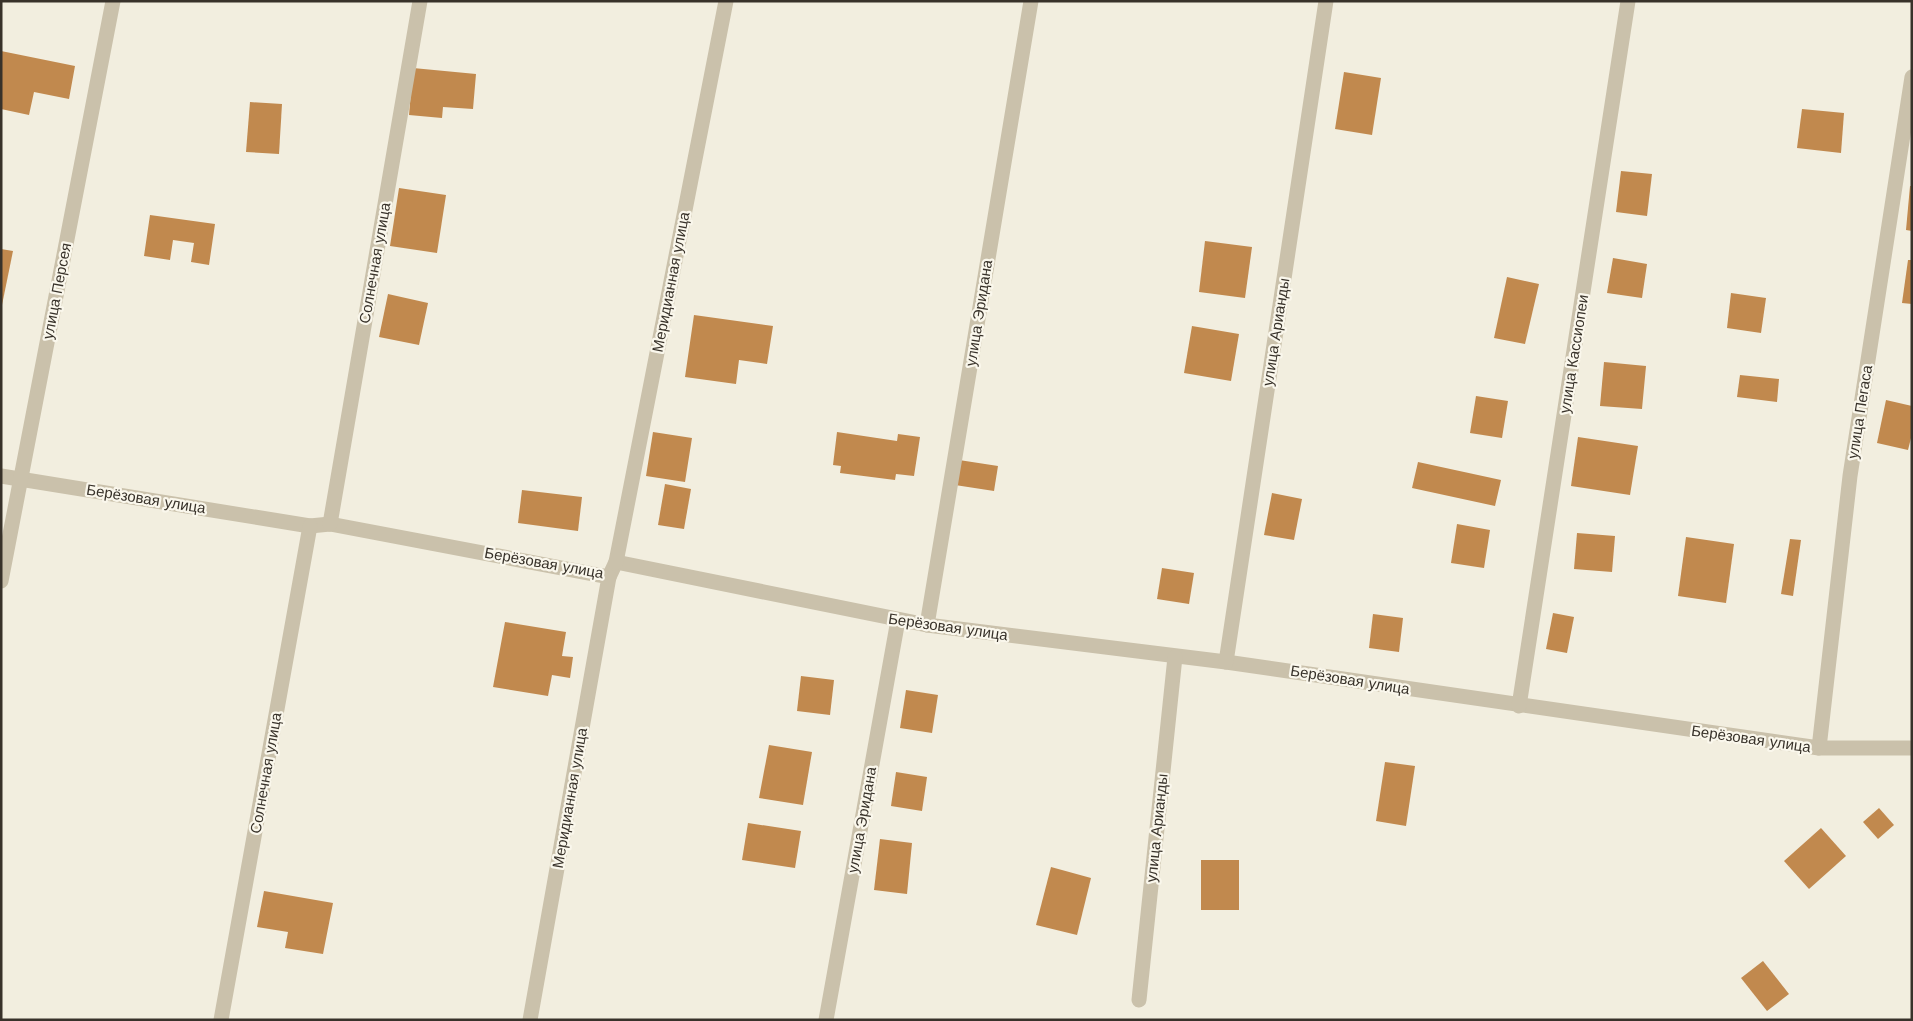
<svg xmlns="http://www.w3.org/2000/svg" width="1913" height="1021" font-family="'Work Sans',sans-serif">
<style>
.building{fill:#c1894e}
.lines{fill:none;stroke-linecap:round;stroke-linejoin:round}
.minor{stroke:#cac1ab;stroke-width:15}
.labels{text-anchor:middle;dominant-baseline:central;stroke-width:4.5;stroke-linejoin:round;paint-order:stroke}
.street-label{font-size:15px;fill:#38322a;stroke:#faf7ec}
</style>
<rect width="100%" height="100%" fill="#f2eedf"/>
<g class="building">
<polygon points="1,51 75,66 69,99 34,92 29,115 1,109"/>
<polygon points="413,68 476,74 473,109 443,107 442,118 409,115"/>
<polygon points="1344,72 1381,78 1372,135 1335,129"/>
<polygon points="250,102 282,104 279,154 246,152"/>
<polygon points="1802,109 1844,113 1841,153 1797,148"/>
<polygon points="1621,171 1652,174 1647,216 1616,212"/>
<polygon points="1910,186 1912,186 1912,231 1906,230"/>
<polygon points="399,188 446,195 437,253 390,246"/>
<polygon points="150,215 215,224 209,265 191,262 194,243 173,240 170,260 144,256"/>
<polygon points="1205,241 1252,247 1245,298 1199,292"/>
<polygon points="1,249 13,251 2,305 1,305"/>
<polygon points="1613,258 1647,264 1642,298 1607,293"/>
<polygon points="1908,260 1912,260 1912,304 1902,303"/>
<polygon points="1507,277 1539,284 1525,344 1494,338"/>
<polygon points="1731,293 1766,298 1761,333 1727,328"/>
<polygon points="388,294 428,303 419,345 379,337"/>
<polygon points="694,315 773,326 767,364 739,360 736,384 685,377"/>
<polygon points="1192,326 1239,334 1231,381 1184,373"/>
<polygon points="1604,362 1646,366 1642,409 1600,406"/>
<polygon points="1740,375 1779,379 1777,402 1737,397"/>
<polygon points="1476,396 1508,401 1502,438 1470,433"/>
<polygon points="1886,400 1912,406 1912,434 1908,450 1877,443"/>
<polygon points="653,432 692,438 685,482 646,476"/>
<polygon points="837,432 897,441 898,434 920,437 914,476 896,474 895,480 840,473 841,466 833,465"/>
<polygon points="1578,437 1638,446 1630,495 1571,486"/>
<polygon points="959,460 998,466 994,491 955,485"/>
<polygon points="1418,462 1501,480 1495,506 1412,488"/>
<polygon points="665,484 691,489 684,529 658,525"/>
<polygon points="522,490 582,497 578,531 518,523"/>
<polygon points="1272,493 1302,499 1294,540 1264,535"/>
<polygon points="1457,524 1490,530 1484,568 1451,563"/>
<polygon points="1577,533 1615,536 1612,572 1574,569"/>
<polygon points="1686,537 1734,544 1726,603 1678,596"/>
<polygon points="1790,539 1801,540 1793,596 1781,594"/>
<polygon points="1162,568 1194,573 1189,604 1157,599"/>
<polygon points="1553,613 1574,617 1567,653 1546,649"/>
<polygon points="1373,614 1403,618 1399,652 1369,648"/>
<polygon points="505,622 566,632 562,656 573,657 570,678 552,675 548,696 493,687"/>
<polygon points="801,676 834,680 830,715 797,711"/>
<polygon points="906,690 938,695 932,733 900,728"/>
<polygon points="769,745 812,752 803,805 759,798"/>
<polygon points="1385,762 1415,766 1406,826 1376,821"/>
<polygon points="896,772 927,777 922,811 891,806"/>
<polygon points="1879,808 1894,825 1878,839 1863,822"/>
<polygon points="748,823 801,831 795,868 742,860"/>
<polygon points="1821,828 1846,856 1809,889 1784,861"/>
<polygon points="880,839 912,843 907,894 874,890"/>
<rect x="1201" y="860" width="38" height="50"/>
<polygon points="1051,867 1091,878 1077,935 1036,925"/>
<polygon points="264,891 333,903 323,954 285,948 288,932 257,927"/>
<polygon points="1763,961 1789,994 1767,1011 1741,978"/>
</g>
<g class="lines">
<g class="minor">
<polyline points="1,476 310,526 330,524 609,577 616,562 927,625 1226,662 1819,748 1912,748"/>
<polyline points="330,524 420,1"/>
<polyline points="616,562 726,1"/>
<polyline points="1,581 113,1"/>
<polyline points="927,625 1031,1"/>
<polyline points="1226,662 1326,1"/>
<polyline points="1519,706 1628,1"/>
<polyline points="1819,748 1850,476 1912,77"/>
<polyline points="1139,1000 1175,657"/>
<polyline points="221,1020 310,526"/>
<polyline points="530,1020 609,577"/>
<polyline points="826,1020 898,620"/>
</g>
</g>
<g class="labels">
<g class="street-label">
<text transform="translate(375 263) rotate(-80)">Солнечная улица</text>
<text transform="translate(671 282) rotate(-79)">Меридианная улица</text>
<text transform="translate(57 291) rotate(-79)">улица Персея</text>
<text transform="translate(979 313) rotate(-81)">улица Эридана</text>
<text transform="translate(1276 332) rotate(-81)">улица Арианды</text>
<text transform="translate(1574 354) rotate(-81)">улица Кассиопеи</text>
<text transform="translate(1860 412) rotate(-81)">улица Пегаса</text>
<text transform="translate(146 499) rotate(9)">Берёзовая улица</text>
<text transform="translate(544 563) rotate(10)">Берёзовая улица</text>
<text transform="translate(948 627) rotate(8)">Берёзовая улица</text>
<text transform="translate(1350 680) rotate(9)">Берёзовая улица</text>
<text transform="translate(1751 739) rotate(8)">Берёзовая улица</text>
<text transform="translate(266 773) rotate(-80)">Солнечная улица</text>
<text transform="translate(570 798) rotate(-80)">Меридианная улица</text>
<text transform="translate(862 820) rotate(-80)">улица Эридана</text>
<text transform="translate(1157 828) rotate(-84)">улица Арианды</text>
</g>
</g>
<rect width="1913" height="1021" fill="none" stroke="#38322a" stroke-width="5"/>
</svg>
